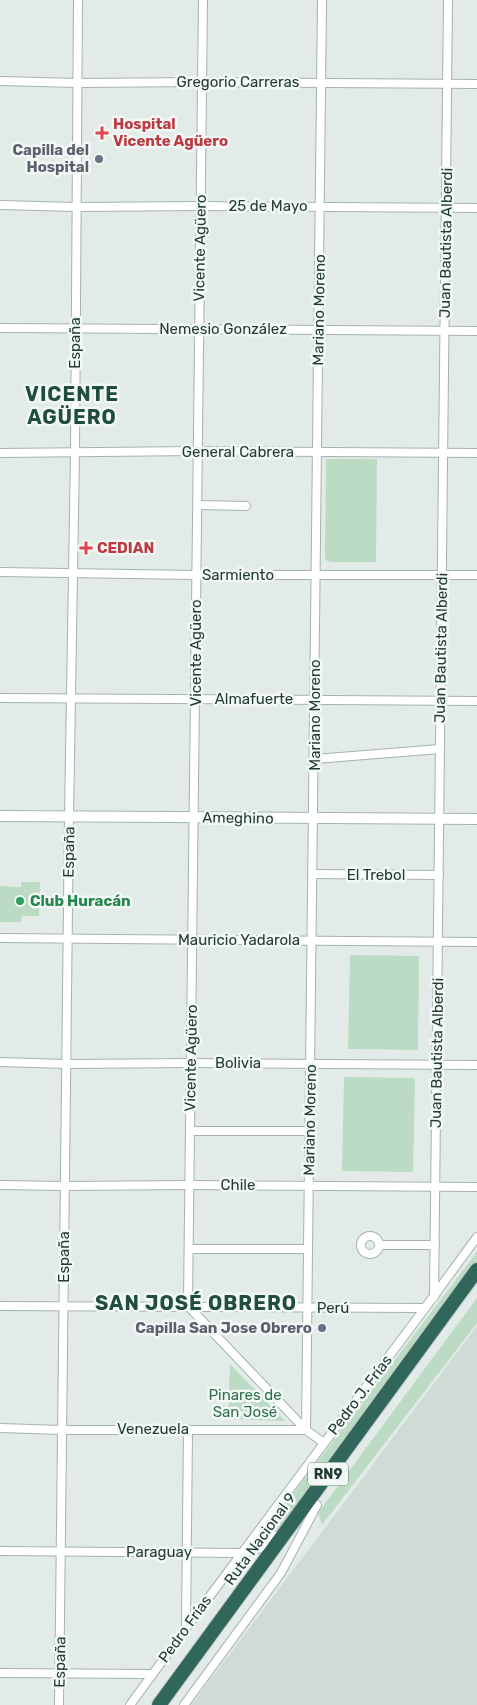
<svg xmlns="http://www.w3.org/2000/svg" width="477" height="1705" font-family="Rubik,sans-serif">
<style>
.built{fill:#d0dbd6}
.green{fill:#bcdbc5}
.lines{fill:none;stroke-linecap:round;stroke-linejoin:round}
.street-casing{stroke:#a5b3ae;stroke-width:10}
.secondary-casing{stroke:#a1b6af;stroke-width:12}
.highway-casing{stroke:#c1c8c6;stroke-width:16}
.street{stroke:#fff;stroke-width:8}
.secondary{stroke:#fff;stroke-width:10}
.highway{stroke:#31665b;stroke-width:14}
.health-dot{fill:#e0444e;stroke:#f2f8f5;stroke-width:2}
.worship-dot{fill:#6b7280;stroke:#f2f8f5;stroke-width:2}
.leisure-dot{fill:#2e9e5b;stroke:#f2f8f5;stroke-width:2}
.labels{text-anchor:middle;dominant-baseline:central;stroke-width:5;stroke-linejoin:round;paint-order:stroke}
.shield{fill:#f2f8f5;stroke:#61746f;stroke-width:1}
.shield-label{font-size:14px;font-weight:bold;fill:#233b35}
.street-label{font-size:15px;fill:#233b35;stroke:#f2f8f5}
.health-label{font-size:15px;font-weight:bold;fill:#be3a42;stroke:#f2f8f5;text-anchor:start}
.worship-label{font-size:15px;font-weight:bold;fill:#5b616d;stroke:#f2f8f5;text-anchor:end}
.leisure-label{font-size:15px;font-weight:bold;fill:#27864d;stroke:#f2f8f5;text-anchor:start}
.park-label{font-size:15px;fill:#307049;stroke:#f2f8f5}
.district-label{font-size:20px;font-weight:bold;letter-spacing:1px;fill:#204c42;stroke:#f2f8f5}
</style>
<rect width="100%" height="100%" fill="#e2ebe7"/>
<polygon class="built" points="477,1326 477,1705 191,1705 352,1492"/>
<g class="green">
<polygon points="326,459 377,459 376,562 331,562 325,560"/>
<polygon points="21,882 40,882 39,916 22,916 21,922 0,922 0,886 21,887"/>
<polygon points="350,955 419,956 418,1050 348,1049"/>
<polygon points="344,1077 415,1078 413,1172 342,1171"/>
<polygon points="477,1252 477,1264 276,1532 267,1528"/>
<polygon points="477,1298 477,1323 322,1525 318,1513"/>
<polygon points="230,1364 285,1421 228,1419"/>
</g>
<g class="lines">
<g class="street-casing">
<g id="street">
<polyline points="203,0 188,1302 189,1307 306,1430 324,1443"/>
<polyline points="0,81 77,83 202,82 477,84"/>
<polyline points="0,205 76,207 201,206 477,208"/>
<polyline points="0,328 477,331"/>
<polyline points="0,453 198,451 477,453"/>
<polyline points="198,505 246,506"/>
<polyline points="0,572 196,575 477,575"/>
<polyline points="0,698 477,701"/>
<polyline points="315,759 440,749"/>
<polyline points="313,874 439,875"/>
<polyline points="0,938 477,942"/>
<polyline points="0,1062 66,1064 191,1063 477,1065"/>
<polyline points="191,1131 310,1131"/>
<polyline points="0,1185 65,1186 190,1185 477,1187"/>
<circle cx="370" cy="1245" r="9"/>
<polyline points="379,1245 435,1245"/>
<polyline points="189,1249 308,1249"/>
<polyline points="434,1297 448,0"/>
<polyline points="0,1306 425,1308"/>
<polyline points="0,1428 62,1430 306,1430"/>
<polyline points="306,1430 322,0"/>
<path d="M0,1551l241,2c15,-2 24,-6 34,-17"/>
<polyline points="186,1629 188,1429"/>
<polyline points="0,1673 152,1674"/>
<polyline points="59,1705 69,817 75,453 78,0"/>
<polyline points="130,1705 204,1604 425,1308 477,1237"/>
<polyline points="184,1705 281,1573 317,1505"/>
</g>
</g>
<g class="secondary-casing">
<polyline id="secondary" points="0,816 477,819"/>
</g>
<g class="highway-casing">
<polyline id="highway" points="159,1705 477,1270"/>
</g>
<use href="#street" class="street"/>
<use href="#secondary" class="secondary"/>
<use href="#highway" class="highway"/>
</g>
<g class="health-dot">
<path d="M99.5 125.5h5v5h5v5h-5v5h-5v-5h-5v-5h5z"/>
<path d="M83.5 540.5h5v5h5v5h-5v5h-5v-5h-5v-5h5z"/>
</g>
<g class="worship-dot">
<circle cx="99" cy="159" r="5"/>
<circle cx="322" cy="1328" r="5"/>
</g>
<circle class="leisure-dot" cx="20" cy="901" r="5"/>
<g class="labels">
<rect class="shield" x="308" y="1462.5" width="40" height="23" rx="4"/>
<g class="shield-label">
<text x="328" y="1474">RN9</text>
</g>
<g class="street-label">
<text x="238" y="82">Gregorio Carreras</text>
<text x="268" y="206">25 de Mayo</text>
<text transform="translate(446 243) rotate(-89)">Juan Bautista Alberdi</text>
<text transform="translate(200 248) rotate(-89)">Vicente Agüero</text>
<text transform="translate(319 310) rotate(-89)">Mariano Moreno</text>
<text x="223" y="329">Nemesio González</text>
<text transform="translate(75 343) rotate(-90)">España</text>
<text x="238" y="452">General Cabrera</text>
<text x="238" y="575">Sarmiento</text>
<text transform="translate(441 648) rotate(-89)">Juan Bautista Alberdi</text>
<text transform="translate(196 653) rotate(-90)">Vicente Agüero</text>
<text x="254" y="699">Almafuerte</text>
<text transform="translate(315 715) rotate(-90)">Mariano Moreno</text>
<text transform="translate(238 818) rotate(1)">Ameghino</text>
<text transform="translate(69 852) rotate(-89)">España</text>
<text x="376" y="875">El Trebol</text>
<text x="239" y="940">Mauricio Yadarola</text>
<text transform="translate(437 1053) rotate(-89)">Juan Bautista Alberdi</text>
<text transform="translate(191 1058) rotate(-89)">Vicente Agüero</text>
<text x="238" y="1063">Bolivia</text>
<text transform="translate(310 1120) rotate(-89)">Mariano Moreno</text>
<text x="238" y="1185">Chile</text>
<text transform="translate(64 1257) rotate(-90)">España</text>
<text x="333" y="1308">Perú</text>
<text transform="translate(360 1395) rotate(-53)">Pedro J. Frías</text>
<text x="153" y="1429">Venezuela</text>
<text transform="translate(260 1539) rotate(-54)">Ruta Nacional 9</text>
<text x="159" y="1552">Paraguay</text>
<text transform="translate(185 1629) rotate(-54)">Pedro Frías</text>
<text transform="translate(60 1662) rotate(-89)">España</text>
</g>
<g class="health-label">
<text x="113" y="124">Hospital<tspan x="113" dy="17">Vicente Agüero</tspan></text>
<text x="97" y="548">CEDIAN</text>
</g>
<g class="worship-label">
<text x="89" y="150">Capilla del<tspan x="89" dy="17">Hospital</tspan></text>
<text x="312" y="1328">Capilla San Jose Obrero</text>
</g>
<g class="leisure-label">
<text x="30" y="901">Club Huracán</text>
</g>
<g class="park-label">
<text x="245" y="1395">Pinares de<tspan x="245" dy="17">San José</tspan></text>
</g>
<g class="district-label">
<text x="72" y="394">VICENTE<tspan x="72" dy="23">AGÜERO</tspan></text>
<text x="196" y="1303">SAN JOSÉ OBRERO</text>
</g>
</g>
</svg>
